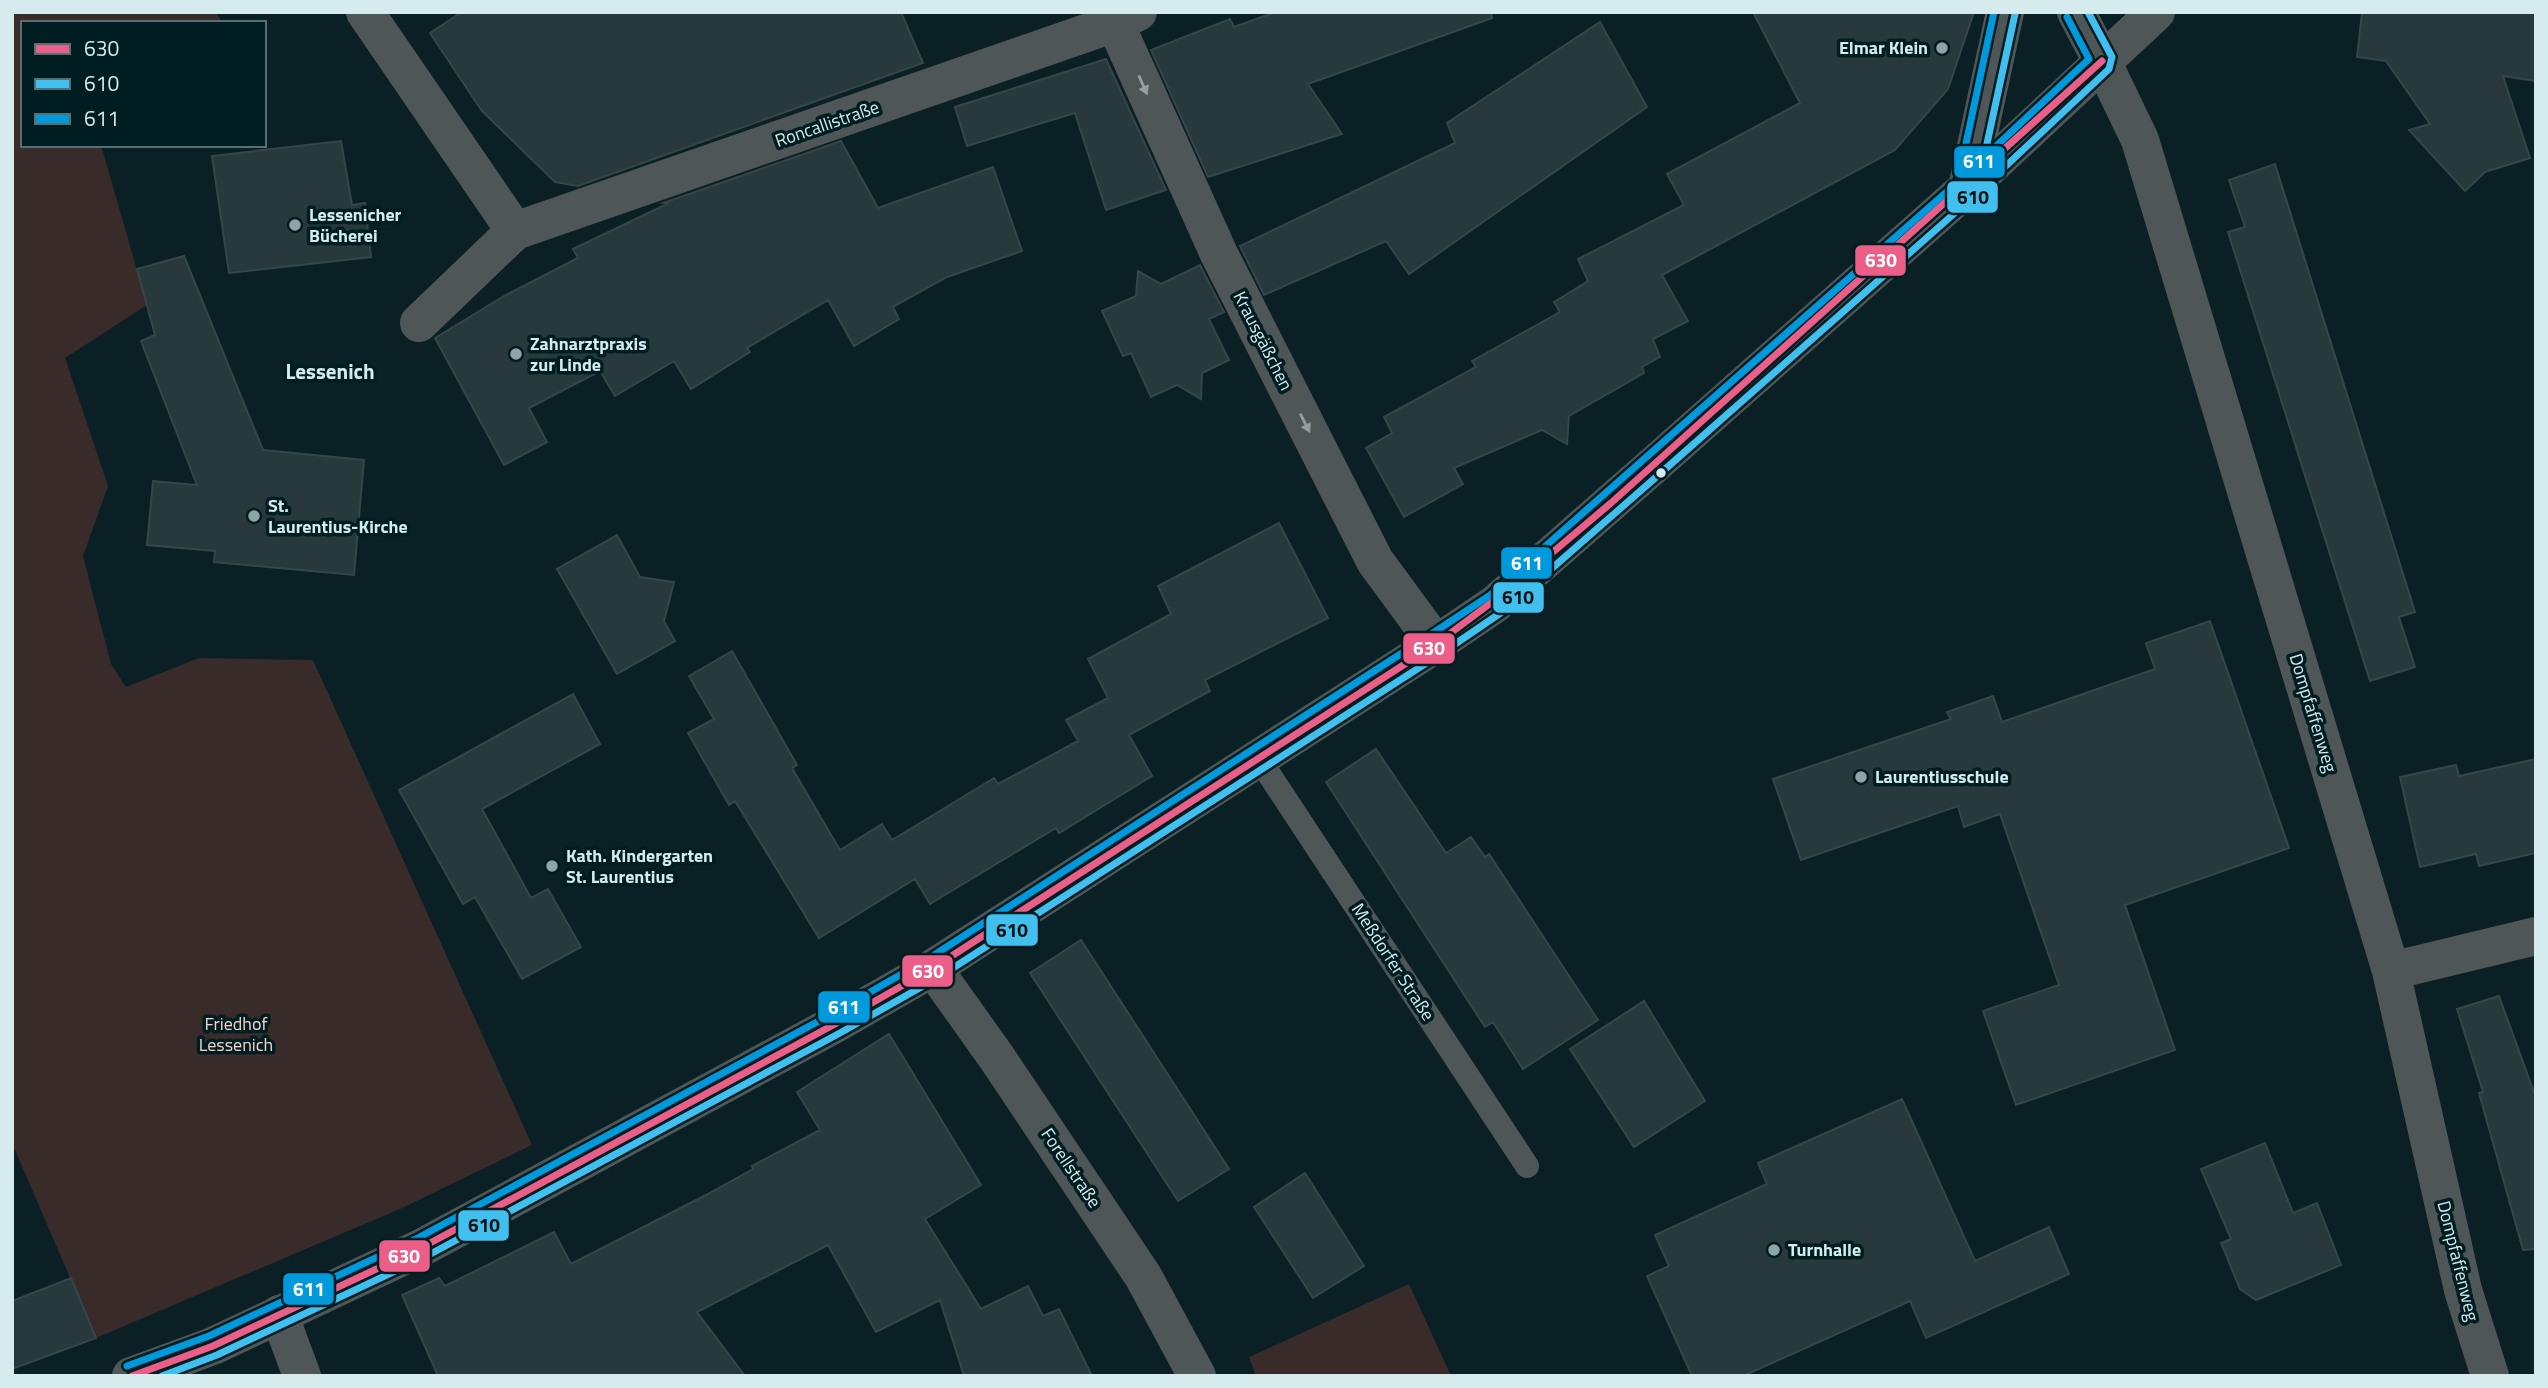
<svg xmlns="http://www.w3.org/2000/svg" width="2548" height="1388" font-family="'Titillium Web',sans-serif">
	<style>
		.green { fill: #392b29 }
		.building { fill: #28393c; stroke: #344649; stroke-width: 2 }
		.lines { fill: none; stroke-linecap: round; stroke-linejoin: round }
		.service { stroke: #4e5657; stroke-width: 24 }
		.minor { stroke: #4e5657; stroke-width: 38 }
		.tertiary { stroke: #4e5657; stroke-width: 38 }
		.bus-1-casing { stroke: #001e22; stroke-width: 12 }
		.bus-2-casing { stroke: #001e22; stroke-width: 12 }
		.bus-3-casing { stroke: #001e22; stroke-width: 12 }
		.bus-1 { stroke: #ea5e88; stroke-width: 7 }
		.bus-2 { stroke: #41bfef; stroke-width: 7 }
		.bus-3 { stroke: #0099dc; stroke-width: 7 }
		.oneway { fill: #92a0a2 }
		.poi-dot { fill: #8ea4a7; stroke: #001e22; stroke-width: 2.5 }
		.bus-dot { fill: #d5ebee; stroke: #001e22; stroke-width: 2.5 }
		.labels { text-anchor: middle; stroke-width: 7; stroke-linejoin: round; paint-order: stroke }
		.poi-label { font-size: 18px; font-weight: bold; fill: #d5ebee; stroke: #001e22; text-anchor: start }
		.street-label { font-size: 18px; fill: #d5ebee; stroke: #001e22 }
		.park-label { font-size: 18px; fill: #f7d1ca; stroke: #001e22 }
		.quarter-label { font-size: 21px; font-weight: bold; fill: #d5ebee; stroke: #001e22 }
		.line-badge { stroke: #001e22; stroke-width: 2.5 }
		.badge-label { font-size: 19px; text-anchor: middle; font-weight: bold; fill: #fff }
		.pale-badge-label { font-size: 19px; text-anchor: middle; font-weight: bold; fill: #111 }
	</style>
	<rect width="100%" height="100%" fill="#0a2024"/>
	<path class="green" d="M 12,12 L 215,12 L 223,23 L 23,23 L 23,145 L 101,145 L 147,305 L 65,358 L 108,486 L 83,556 L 111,664 L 126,687 L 199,658 L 313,660 L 532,1145 L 400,1209 L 96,1338 L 12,1143 Z
		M 1409,1284 L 1451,1376 L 1256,1376 L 1249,1357 Z"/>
	<path class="building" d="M 462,12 L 901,12 L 923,63 L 578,186 L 555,182 L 482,111 L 430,33 Z
		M 1276,12 L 1491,12 L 1492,18 L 1308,84 L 1342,134 L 1208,177 L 1151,50 L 1230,19 L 1234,27 Z
		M 1753,12 L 1974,12 L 1948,89 L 1895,150 L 1662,275 L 1688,321 L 1653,339 L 1660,357 L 1642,367 L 1644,373 L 1569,416 L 1567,444 L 1542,430 L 1454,468 L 1463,484 L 1404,517 L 1366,448 L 1392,433 L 1384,417 L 1476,367 L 1472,361 L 1560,312 L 1554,302 L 1588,281 L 1578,259 L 1684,205 L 1667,174 L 1800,103 Z
		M 2362,12 L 2536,12 L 2536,81 L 2503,76 L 2530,158 L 2485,172 L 2465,191 L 2409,130 L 2430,124 L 2386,61 L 2357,57 Z
		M 1600,22 L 1647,107 L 1409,274 L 1386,241 L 1264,295 L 1240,246 L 1455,143 L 1447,123 Z
		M 1106,59 L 1166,190 L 1106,210 L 1075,113 L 967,146 L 955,107 Z
		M 341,141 L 352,205 L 365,203 L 371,257 L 229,273 L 212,156 Z
		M 841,141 L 878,208 L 993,167 L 1022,251 L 947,277 L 893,307 L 899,319 L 854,346 L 828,300 L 747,348 L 750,352 L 691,389 L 674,361 L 615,396 L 600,371 L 529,408 L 547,442 L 504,465 L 435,338 L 504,296 L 578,258 L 573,249 L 667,204 L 663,203 Z
		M 2275,164 L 2415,612 L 2399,617 L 2415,667 L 2370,681 L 2228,232 L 2245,227 L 2229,180 Z
		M 184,256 L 263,450 L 364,460 L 354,575 L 214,562 L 215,551 L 147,545 L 153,481 L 197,485 L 141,341 L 155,335 L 137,269 Z
		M 1200,265 L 1224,312 L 1209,319 L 1229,360 L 1202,373 L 1201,399 L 1177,385 L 1151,397 L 1131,353 L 1123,356 L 1102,311 L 1136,296 L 1138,271 L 1161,284 Z
		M 1279,523 L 1328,618 L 1205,680 L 1210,691 L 1129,735 L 1152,776 L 1059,833 L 1056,828 L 930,904 L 915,879 L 819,938 L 735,801 L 729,805 L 688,733 L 714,719 L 689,676 L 732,651 L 797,765 L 792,768 L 840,850 L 882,824 L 892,840 L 994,778 L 998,784 L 1078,741 L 1066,720 L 1108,698 L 1088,659 L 1171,614 L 1158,586 Z
		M 617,535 L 640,577 L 674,582 L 664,621 L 675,641 L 617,674 L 557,569 Z
		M 2210,621 L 2289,848 L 2125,905 L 2175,1050 L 2016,1105 L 1983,1011 L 2059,985 L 2000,814 L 1964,827 L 1958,806 L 1801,860 L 1773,779 L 1951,719 L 1947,712 L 1993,696 L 2002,722 L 2155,669 L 2146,643 Z
		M 573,694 L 600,744 L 482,809 L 531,898 L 548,889 L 581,947 L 522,979 L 475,897 L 463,904 L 399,790 Z
		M 1376,749 L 1446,853 L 1471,837 L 1485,857 L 1489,854 L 1598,1020 L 1523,1069 L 1493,1022 L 1485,1027 L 1326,782 Z
		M 2536,759 L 2536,853 L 2479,866 L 2476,854 L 2420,867 L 2400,777 L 2456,765 L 2459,776 Z
		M 1081,940 L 1229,1169 L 1178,1201 L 1030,973 Z
		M 2499,996 L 2536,1098 L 2536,1249 L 2523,1250 L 2479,1093 L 2483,1092 L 2457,1009 Z
		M 1644,1001 L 1705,1101 L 1634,1147 L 1570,1049 Z
		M 889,1034 L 981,1185 L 925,1219 L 981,1309 L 1028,1286 L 1043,1316 L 1059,1309 L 1092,1376 L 964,1376 L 940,1300 L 876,1332 L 828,1245 L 697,1312 L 745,1376 L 438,1376 L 402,1295 L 439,1278 L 445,1286 L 554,1232 L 571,1264 L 706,1195 L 753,1169 L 752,1166 L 820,1130 L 797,1092 Z
		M 1902,1099 L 1975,1261 L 2049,1227 L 2069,1274 L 1926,1338 L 1910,1301 L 1743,1376 L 1692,1376 L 1647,1276 L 1669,1266 L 1655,1235 L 1767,1184 L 1758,1163 Z
		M 2265,1143 L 2293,1213 L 2317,1203 L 2341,1265 L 2256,1300 L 2240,1289 L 2221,1243 L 2231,1239 L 2201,1169 Z
		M 1305,1173 L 1364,1266 L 1313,1298 L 1254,1207 Z
		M 71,1278 L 96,1338 L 12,1369 L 12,1301 Z"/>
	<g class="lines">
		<path class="service" d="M 1259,759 L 1527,1166"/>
		<path class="minor" d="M 365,12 L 515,231
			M 1115,23 L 1219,254 L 1375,561 L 1436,644
			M 2102,61 L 2140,140 L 2391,971 L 2463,1290 L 2490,1376
			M 419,323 L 515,231 L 1115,23 L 1138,12
			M 933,968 L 997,1058 L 1143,1276 L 1197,1376
			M 2391,971 L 2536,936
			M 279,1314 L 302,1376"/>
		<path class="tertiary" d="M 2076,12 L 2102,61
			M 1967,188 L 2005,12
			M 131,1376 L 213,1346 L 421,1248 L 835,1024 L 933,968 L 1436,644 L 1495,604 L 1655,464 L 1967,188 L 2156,12"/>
		<defs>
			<path id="bus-1" d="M 132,1376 L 213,1346 L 421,1248 L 835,1024 L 933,968 L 1436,644 L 1508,590 L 1611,503 L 2102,61"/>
			<path id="bus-2" d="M 1977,190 L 2015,14
				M 162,1376 L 217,1355 L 425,1257 L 840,1033 L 939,977 L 1442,653 L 1502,612 L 1662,472 L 1974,196 L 2109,69 L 2112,57 L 2088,12"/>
			<path id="bus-3" d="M 1957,186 L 1994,12
				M 127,1366 L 209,1336 L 416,1239 L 830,1015 L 928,959 L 1430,635 L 1489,596 L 1960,180 L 2089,59 L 2067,17"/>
		</defs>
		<use href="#bus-1" class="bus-1-casing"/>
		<use href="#bus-2" class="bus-2-casing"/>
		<use href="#bus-3" class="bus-3-casing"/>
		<use href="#bus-1" class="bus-1"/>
		<use href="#bus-2" class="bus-2"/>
		<use href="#bus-3" class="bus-3"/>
	</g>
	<defs><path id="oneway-solid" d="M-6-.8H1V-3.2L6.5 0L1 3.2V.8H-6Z" transform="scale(1.75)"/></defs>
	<g class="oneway">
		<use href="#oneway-solid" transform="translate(1143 85) rotate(66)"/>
		<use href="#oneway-solid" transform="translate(1305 423) rotate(63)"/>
	</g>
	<g class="poi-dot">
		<circle cx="1942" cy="48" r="7"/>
		<circle cx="295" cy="225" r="7"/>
		<circle cx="516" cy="354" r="7"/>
		<circle cx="254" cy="516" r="7"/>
		<circle cx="1861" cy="777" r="7"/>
		<circle cx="552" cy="866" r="7"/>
		<circle cx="1774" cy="1250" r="7"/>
	</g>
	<circle class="bus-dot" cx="1661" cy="473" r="6"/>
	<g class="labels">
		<g class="poi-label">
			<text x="1928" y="54" text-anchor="end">Elmar Klein</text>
			<text x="309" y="221">Lessenicher<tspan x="309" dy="21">Bücherei</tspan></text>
			<text x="530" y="350">Zahnarztpraxis<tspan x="530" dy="21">zur Linde</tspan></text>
			<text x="268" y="512">St.<tspan x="268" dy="21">Laurentius-Kirche</tspan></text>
			<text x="1875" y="783">Laurentiusschule</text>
			<text x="566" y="862">Kath. Kindergarten<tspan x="566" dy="21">St. Laurentius</tspan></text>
			<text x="1788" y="1256">Turnhalle</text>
		</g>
		<g class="street-label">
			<text transform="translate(827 124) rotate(-19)" y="6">Roncallistraße</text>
			<text transform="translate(1263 341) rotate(63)" y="6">Krausgäßchen</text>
			<text transform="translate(2313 713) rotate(73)" y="6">Dompfaffenweg</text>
			<text transform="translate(1393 962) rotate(57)" y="6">Meßdorfer Straße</text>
			<text transform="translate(1071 1168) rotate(56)" y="6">Forellstraße</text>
			<text transform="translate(2458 1261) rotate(76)" y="6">Dompfaffenweg</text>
		</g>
		<g class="park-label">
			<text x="236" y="1030">Friedhof<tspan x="236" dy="21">Lessenich</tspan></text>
		</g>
		<g class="quarter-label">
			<text x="330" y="379">Lessenich</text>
		</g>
	</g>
	<g class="line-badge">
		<rect x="1953" y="145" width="53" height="34" rx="7" fill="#0099dc"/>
		<rect x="1946" y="180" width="53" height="34" rx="7" fill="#41bfef"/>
		<rect x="1854" y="244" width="53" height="33" rx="7" fill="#ea5e88"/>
		<rect x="1500" y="546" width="53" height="34" rx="7" fill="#0099dc"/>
		<rect x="1492" y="581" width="53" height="33" rx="7" fill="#41bfef"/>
		<rect x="1402" y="632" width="54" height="33" rx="7" fill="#ea5e88"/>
		<rect x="985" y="913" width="54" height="34" rx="7" fill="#41bfef"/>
		<rect x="901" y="954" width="53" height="34" rx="7" fill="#ea5e88"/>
		<rect x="817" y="990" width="54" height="34" rx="7" fill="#0099dc"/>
		<rect x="457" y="1209" width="53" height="33" rx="7" fill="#41bfef"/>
		<rect x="378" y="1239" width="53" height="34" rx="7" fill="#ea5e88"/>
		<rect x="282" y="1272" width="53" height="34" rx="7" fill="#0099dc"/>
	</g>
	<g class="badge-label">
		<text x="1979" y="168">611</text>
		<text x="1881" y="267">630</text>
		<text x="1527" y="570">611</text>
		<text x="1429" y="655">630</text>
		<text x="928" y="978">630</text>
		<text x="844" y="1014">611</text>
		<text x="404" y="1263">630</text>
		<text x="309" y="1296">611</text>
	</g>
	<g class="pale-badge-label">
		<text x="1973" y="204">610</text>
		<text x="1518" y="604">610</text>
		<text x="1012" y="937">610</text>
		<text x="484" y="1232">610</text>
	</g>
	<rect width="2548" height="1388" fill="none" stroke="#d5ebee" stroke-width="28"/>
	<rect x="21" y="21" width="245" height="126" fill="#001e22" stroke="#557074" stroke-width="2"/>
	<rect x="35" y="44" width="35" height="10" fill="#ea5e88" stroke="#557074" stroke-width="2"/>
	<text x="84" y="56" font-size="21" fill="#d5ebee">630</text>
	<rect x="35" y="79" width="35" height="10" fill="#41bfef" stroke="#557074" stroke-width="2"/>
	<text x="84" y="91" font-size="21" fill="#d5ebee">610</text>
	<rect x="35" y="114" width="35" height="10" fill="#0099dc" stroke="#557074" stroke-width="2"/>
	<text x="84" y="126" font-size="21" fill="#d5ebee">611</text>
</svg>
